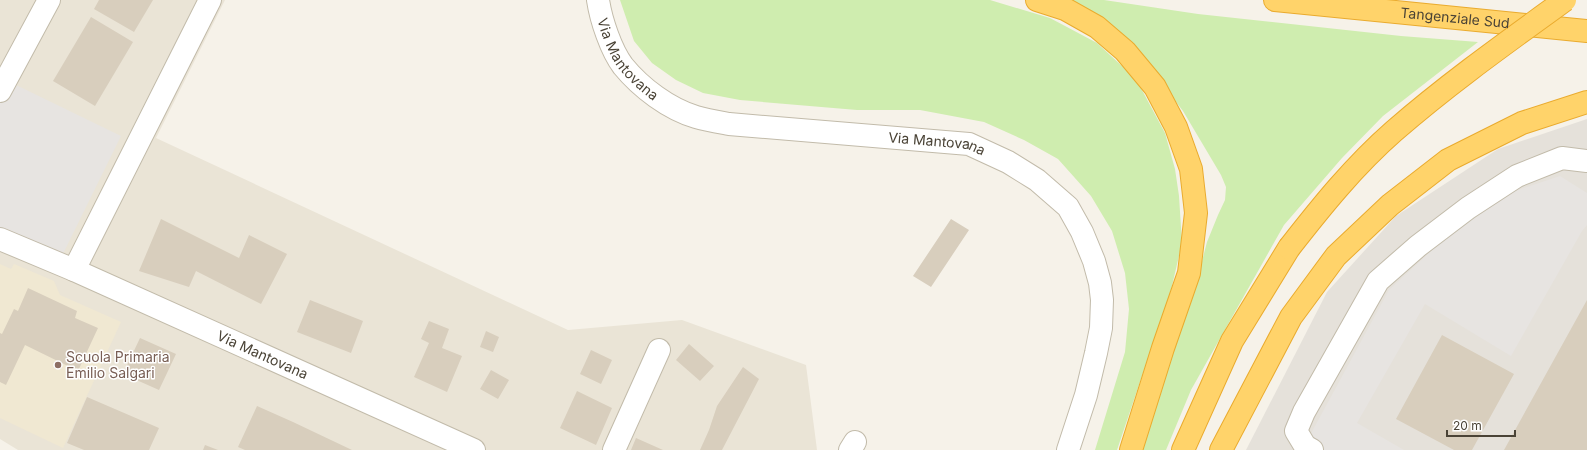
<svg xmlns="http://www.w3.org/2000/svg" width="1587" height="450" font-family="Inter,sans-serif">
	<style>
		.residential { fill: #eae4d6 }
		.industrial { fill: #e5e1da }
		.education { fill: #f0e8d2 }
		.green { fill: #cfedaf }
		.parking { fill: #e7e4e1 }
		.building { fill: #d8cebd }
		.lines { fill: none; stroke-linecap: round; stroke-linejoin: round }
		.minor-casing { stroke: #c2bbaa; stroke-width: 24 }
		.highway-casing { stroke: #eaab2e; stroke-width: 24 }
		.minor { stroke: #fff; stroke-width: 22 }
		.highway { stroke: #ffd36a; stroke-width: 22 }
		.highway-bridge-casing { stroke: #eaab2e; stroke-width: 24; stroke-linecap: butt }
		.highway-bridge { stroke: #ffd36a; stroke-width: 22 }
		.education-dot { fill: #8d6e63; stroke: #fff; stroke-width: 1.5 }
		.labels { text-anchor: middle; stroke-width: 3; stroke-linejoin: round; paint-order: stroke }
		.street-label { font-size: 14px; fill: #4a4336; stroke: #fff }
		.education-label { font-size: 14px; fill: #785e54; stroke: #fff; text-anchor: start }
	</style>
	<rect width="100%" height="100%" fill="#f6f2e9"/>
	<path class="residential" d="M 0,0 L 225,0 L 156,138 L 568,330 L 682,320 L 806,365 L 817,450 L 18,450 L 0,439 Z"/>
	<path class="industrial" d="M 1587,119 L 1587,450 L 1246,450 L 1327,292 L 1396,216 L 1498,149 Z"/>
	<path class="education" d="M 0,264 L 11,269 L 14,264 L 54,281 L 60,295 L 121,322 L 63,448 L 0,418 Z"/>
	<path class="green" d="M 620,0 L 990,0 L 1050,18 L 1097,43 L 1136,79 L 1165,133 L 1175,169 L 1179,196 L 1182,243 L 1171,290 L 1117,450 L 1095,450 L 1125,352 L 1129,309 L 1125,273 L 1112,231 L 1091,196 L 1058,159 L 1024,140 L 984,122 L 920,110 L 857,110 L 740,100 L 703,93 L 676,80 L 652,63 L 634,41 Z
		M 1067,0 L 1104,0 L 1198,14 L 1401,36 L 1478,42 L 1383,116 L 1342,158 L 1284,225 L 1191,390 L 1166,450 L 1141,450 L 1195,288 L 1207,242 L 1218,215 L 1225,200 L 1226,187 L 1221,175 L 1183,111 L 1166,89 Z"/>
	<path class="parking" d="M 12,83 L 121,136 L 60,260 L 0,234 L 0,95 Z
		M 1560,176 L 1587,193 L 1587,225 L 1582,231 L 1511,356 L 1425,304 L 1357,423 L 1404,450 L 1302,450 L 1389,290 L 1443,240 L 1512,192 Z"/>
	<path class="building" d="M 99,0 L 153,0 L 134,32 L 94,9 Z
		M 91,17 L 133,42 L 95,106 L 53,81 Z
		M 161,219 L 239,258 L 249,235 L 287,254 L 261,304 L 196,271 L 189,287 L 139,271 Z
		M 951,219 L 969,230 L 931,287 L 913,276 Z
		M 28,288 L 77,311 L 75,318 L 98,328 L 78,371 L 25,345 L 6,385 L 0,382 L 0,333 L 2,334 L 14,309 L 18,311 Z
		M 310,300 L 363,321 L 351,353 L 297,332 Z
		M 1587,300 L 1587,450 L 1504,450 Z
		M 429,321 L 449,329 L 442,348 L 462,356 L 447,392 L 414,377 L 429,343 L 421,339 Z
		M 486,331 L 499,337 L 493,352 L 480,347 Z
		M 1442,335 L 1514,374 L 1472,450 L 1454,450 L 1396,419 Z
		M 140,338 L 176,354 L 159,390 L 123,374 Z
		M 689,344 L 714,366 L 700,381 L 676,360 Z
		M 591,350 L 612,360 L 601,384 L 580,374 Z
		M 743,367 L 759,379 L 722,450 L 700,450 L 709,430 L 717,406 Z
		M 491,370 L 509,380 L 498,399 L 480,389 Z
		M 577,391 L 612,408 L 596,445 L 560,428 Z
		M 87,397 L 159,428 L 149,450 L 84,450 L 67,443 Z
		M 257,406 L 293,422 L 352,450 L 245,450 L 238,447 Z
		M 636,438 L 663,450 L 631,450 Z
		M 205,445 L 218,450 L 203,450 Z"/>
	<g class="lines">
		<defs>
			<g id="minor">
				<path id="s1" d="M 598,0 C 601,20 611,50 623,66 C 641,88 669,109 696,117 C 706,120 718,122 729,124 L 969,144 L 1008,162 L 1037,180 L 1068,207 L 1082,232 L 1094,261 L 1100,283 L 1102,300 L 1101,328 L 1096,353 L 1086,395 L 1068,450"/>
				<path d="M 0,91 L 49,0"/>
				<path id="s2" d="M 0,239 L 74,270 L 474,450"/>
				<path d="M 74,270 L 210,0"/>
				<path d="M 614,450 L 659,350"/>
				<path d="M 850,450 L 855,442"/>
				<path d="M 1312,450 L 1305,446 L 1296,431 L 1304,412 L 1378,281 L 1418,246 L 1468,208 L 1517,176 L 1562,158 L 1587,161"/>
			</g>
			<g id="highway">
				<path d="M 1037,0 L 1065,9 L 1097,27 L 1125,51 L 1155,87 L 1176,127 L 1191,169 L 1196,213 L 1189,273 L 1163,348 L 1131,450"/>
				<path id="s3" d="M 1275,0 L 1587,31"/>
				<path d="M 1183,450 L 1232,341 L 1289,248"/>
				<path d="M 1221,450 L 1291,317 L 1336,256 L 1390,205 L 1448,160 L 1522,123 L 1587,102"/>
			</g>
		</defs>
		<use href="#minor" class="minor-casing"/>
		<use href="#highway" class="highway-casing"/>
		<use href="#minor" class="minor"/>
		<use href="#highway" class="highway"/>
		<defs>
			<path id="highway-bridge" d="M 1289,248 C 1321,207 1354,166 1394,131 C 1448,84 1507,42 1565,0"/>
		</defs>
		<use href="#highway-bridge" class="highway-bridge-casing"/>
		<use href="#highway-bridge" class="highway-bridge"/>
	</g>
	<circle class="education-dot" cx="58" cy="365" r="4"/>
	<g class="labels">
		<g class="street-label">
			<text dy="5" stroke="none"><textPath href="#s3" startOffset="181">Tangenziale Sud</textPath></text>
			<text dy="5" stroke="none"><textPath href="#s1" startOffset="68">Via Mantovana</textPath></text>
			<text dy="5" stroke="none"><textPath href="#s1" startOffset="404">Via Mantovana</textPath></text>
			<text dy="5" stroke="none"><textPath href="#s2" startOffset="287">Via Mantovana</textPath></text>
		</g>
		<g class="education-label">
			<text x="66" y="362">Scuola Primaria<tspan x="66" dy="16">Emilio Salgari</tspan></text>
		</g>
	</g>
	<path d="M1447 430v6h68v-6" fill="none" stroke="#4a4336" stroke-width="2"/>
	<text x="1453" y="430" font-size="12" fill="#4a4336" stroke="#ffffff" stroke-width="3" paint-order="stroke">20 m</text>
</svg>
